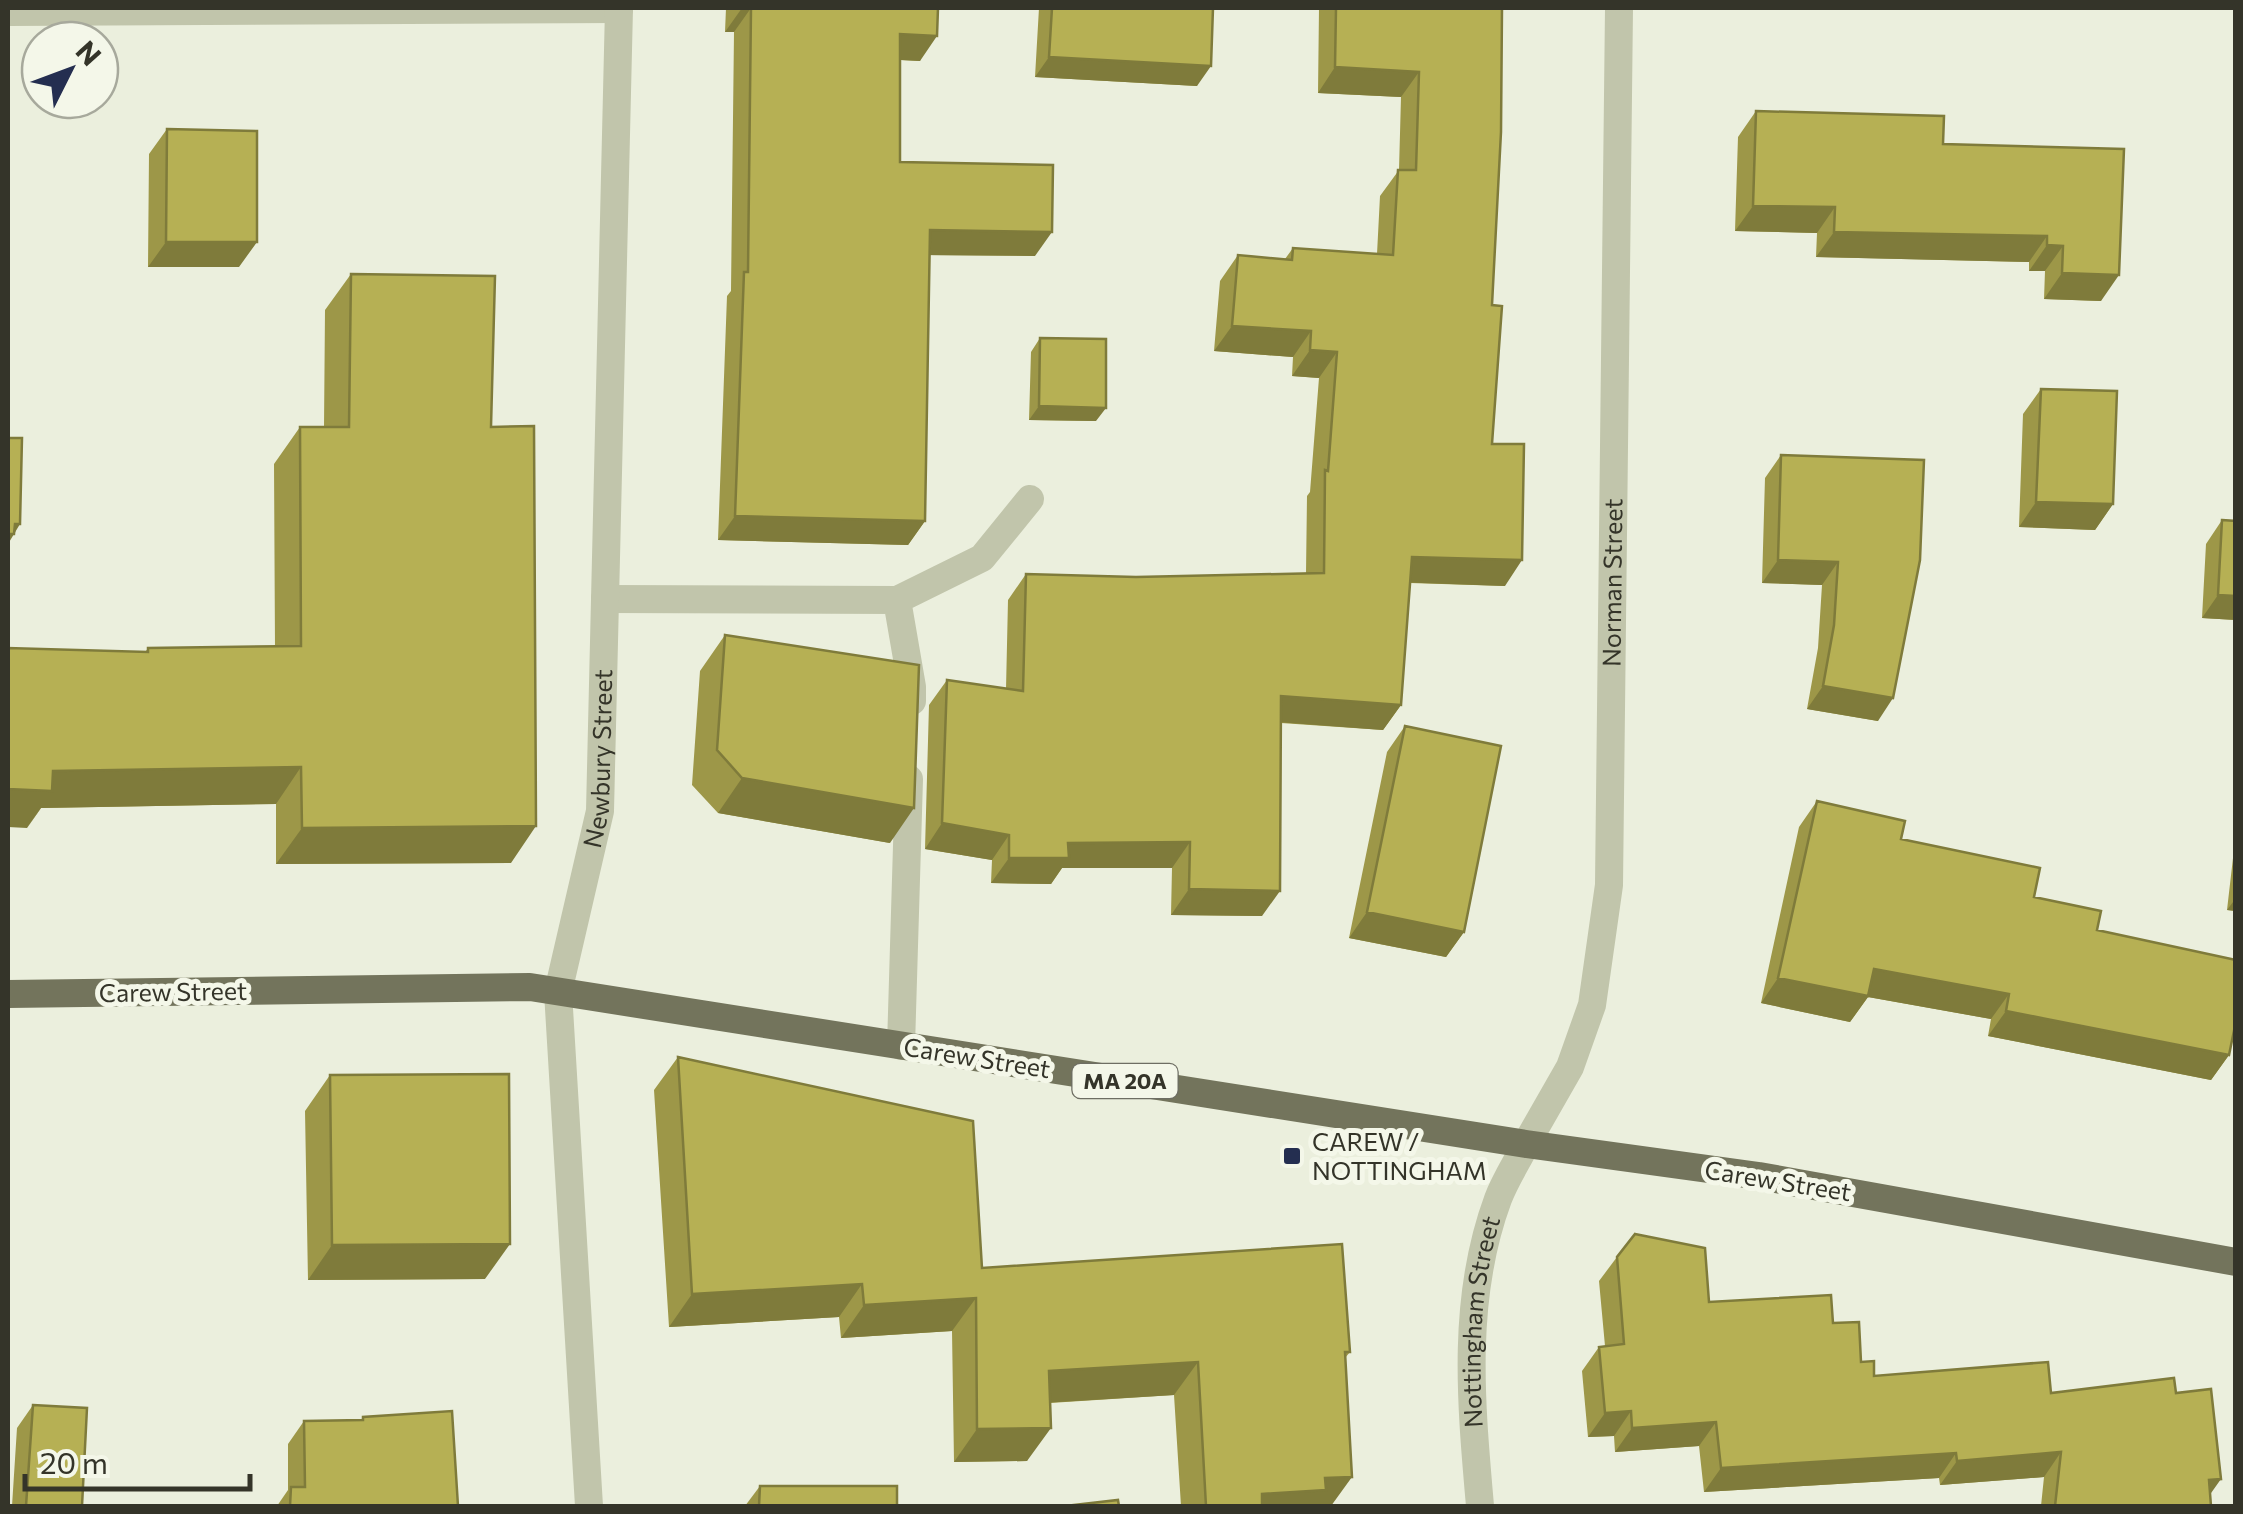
<svg xmlns="http://www.w3.org/2000/svg" width="2243" height="1514" font-family="Commissioner,sans-serif">
	<style>
		.lines { fill: none; stroke-linecap: round; stroke-linejoin: round }
		.service { stroke: #c1c5ab; stroke-width: 28 }
		.minor { stroke: #c1c5ab; stroke-width: 28 }
		.tertiary { stroke: #c1c5ab; stroke-width: 28 }
		.primary { stroke: #73745c; stroke-width: 28 }
		.wall { fill: #9d9748 }
		.shaded-wall { fill: #7f7b3b }
		.building { fill: #b6b054; stroke: #7f7b3b; stroke-width: 2.5 }
		.poi-dot { fill: #242e50; stroke: #f4f7e9; stroke-width: 4 }
		.labels { text-anchor: middle; stroke-width: 10; stroke-linejoin: round; paint-order: stroke }
		.shield { fill: #f4f7e9; stroke: #6e6e63; stroke-width: 2.5 }
		.shield-label { font-size: 22px; font-weight: bold; fill: #343429 }
		.street-label { font-size: 25px; fill: #343429; stroke: #f4f7e9 }
		.poi-label { font-size: 25px; fill: #343429; stroke: #f4f7e9; text-anchor: start }
	</style>
	<rect width="100%" height="100%" fill="#ebefdd"/>
	<g class="lines">
		<path class="service" d="M 605,599 L 897,600 L 912,687 L 912,701
			M 897,600 L 982,558 L 1030,499
			M 901,1046 L 909,779"/>
		<g class="minor">
			<path d="M 8,12 L 619,9"/>
			<path d="M 558,992 L 589,1506"/>
			<path id="s1" d="M 1526,1144 L 1570,1067 L 1592,1005 L 1609,885 L 1619,8"/>
		</g>
		<g class="tertiary">
			<path id="s2" d="M 558,992 L 600,811 L 619,8"/>
			<path id="s3" d="M 1480,1506 C 1471,1403 1461,1299 1498,1199 C 1505,1180 1517,1162 1526,1144"/>
		</g>
		<path class="primary" d="M 8,994 L 530,987 L 1526,1144 L 1759,1176 L 2236,1262"/>
	</g>
	<path class="wall" d="M 726,8 L 938,8 L 920,61 L 900,60 L 900,162 L 1035,256 L 930,255 L 925,521 L 908,545 L 718,540 L 727,296 L 731,291 L 734,32 L 725,32 Z
		M 1039,8 L 1213,8 L 1197,86 L 1035,77 Z
		M 1319,8 L 1502,8 L 1492,305 L 1492,444 L 1505,586 L 1410,583 L 1401,705 L 1383,730 L 1281,723 L 1262,916 L 1171,915 L 1172,868 L 1062,868 L 1051,884 L 991,883 L 992,860 L 925,849 L 929,705 L 947,680 L 1006,689 L 1008,600 L 1026,574 L 1136,577 L 1306,573 L 1307,496 L 1310,492 L 1319,378 L 1292,376 L 1293,357 L 1214,351 L 1220,281 L 1238,255 L 1285,259 L 1293,248 L 1377,254 L 1380,196 L 1399,170 L 1401,97 L 1318,93 Z
		M 1756,111 L 1943,144 L 2124,149 L 2101,301 L 2044,299 L 2045,271 L 2029,271 L 2029,262 L 1816,257 L 1817,233 L 1735,231 L 1738,137 Z
		M 167,129 L 239,267 L 148,267 L 149,154 Z
		M 351,274 L 491,427 L 511,863 L 276,864 L 276,804 L 41,808 L 27,828 L 148,648 L 275,646 L 274,464 L 300,427 L 324,427 L 325,310 Z
		M 1040,338 L 1096,421 L 1029,420 L 1031,352 Z
		M 2041,389 L 2113,504 L 2095,530 L 2019,527 L 2023,414 Z
		M 1781,455 L 1924,460 L 1878,721 L 1807,709 L 1818,648 L 1822,585 L 1762,583 L 1765,478 Z
		M 2222,520 L 2236,620 L 2202,618 L 2206,544 Z
		M 725,635 L 890,843 L 718,813 L 692,785 L 700,671 Z
		M 1405,726 L 1464,932 L 1446,957 L 1349,938 L 1387,752 Z
		M 1817,801 L 2097,930 L 2229,1055 L 2211,1080 L 1988,1036 L 1991,1019 L 1868,997 L 1850,1022 L 1761,1003 L 1799,827 Z
		M 2236,832 L 2236,911 L 2227,910 Z
		M 678,1057 L 982,1268 L 1350,1352 L 1345,1358 L 1331,1506 L 1181,1506 L 1174,1395 L 1050,1403 L 1027,1461 L 954,1462 L 952,1331 L 841,1338 L 839,1317 L 669,1327 L 654,1090 Z
		M 330,1075 L 485,1279 L 308,1280 L 305,1111 Z
		M 1617,1257 L 1709,1302 L 1833,1323 L 1861,1362 L 1874,1376 L 2051,1393 L 2176,1393 L 2210,1495 L 2211,1506 L 2041,1506 L 2044,1477 L 1940,1485 L 1939,1478 L 1704,1492 L 1699,1446 L 1615,1452 L 1614,1436 L 1588,1437 L 1582,1371 L 1599,1347 L 1605,1346 L 1599,1281 Z
		M 33,1405 L 82,1506 L 12,1506 L 17,1428 Z
		M 363,1417 L 458,1506 L 277,1506 L 288,1490 L 288,1444 L 304,1421 L 361,1420 Z
		M 760,1486 L 897,1506 L 745,1506 Z"/>
	<path class="shaded-wall" d="M 742,8 L 751,8 L 734,32 L 725,32 Z
		M 900,34 L 937,36 L 920,61 L 883,59 Z
		M 1049,57 L 1211,66 L 1197,86 L 1035,77 Z
		M 1335,67 L 1419,72 L 1401,97 L 1318,93 Z
		M 1753,206 L 1835,207 L 1817,233 L 1735,231 Z
		M 930,230 L 1052,232 L 1035,256 L 913,255 Z
		M 1834,232 L 2047,236 L 2029,262 L 1816,257 Z
		M 166,242 L 257,242 L 239,267 L 148,267 Z
		M 2047,245 L 2063,246 L 2045,271 L 2029,271 Z
		M 2062,273 L 2119,275 L 2101,301 L 2044,299 Z
		M 1232,326 L 1311,331 L 1293,357 L 1214,351 Z
		M 1310,350 L 1337,352 L 1319,378 L 1292,376 Z
		M 1039,406 L 1106,408 L 1096,421 L 1029,420 Z
		M 2036,502 L 2113,504 L 2095,530 L 2019,527 Z
		M 735,516 L 925,521 L 908,545 L 718,540 Z
		M 15,524 L 20,524 L 8,544 L 8,534 Z
		M 1412,557 L 1522,560 L 1505,586 L 1394,582 Z
		M 1778,560 L 1838,562 L 1822,585 L 1762,583 Z
		M 2218,595 L 2236,596 L 2236,620 L 2202,618 Z
		M 1823,686 L 1893,698 L 1878,721 L 1807,709 Z
		M 1281,696 L 1401,705 L 1383,730 L 1263,721 Z
		M 301,767 L 276,804 L 41,808 L 27,828 L 8,827 L 8,789 L 53,771 Z
		M 742,778 L 914,808 L 890,843 L 718,813 Z
		M 942,823 L 1009,835 L 992,860 L 925,849 Z
		M 536,826 L 511,863 L 276,864 L 302,828 Z
		M 1190,842 L 1172,868 L 1062,868 L 1051,884 L 991,883 L 1009,858 L 1068,843 Z
		M 1189,889 L 1280,891 L 1262,916 L 1171,915 Z
		M 2236,898 L 2236,911 L 2227,910 Z
		M 1367,912 L 1464,932 L 1446,957 L 1349,938 Z
		M 1874,969 L 2009,994 L 1991,1019 L 1868,997 L 1850,1022 L 1761,1003 L 1778,978 Z
		M 2006,1011 L 2229,1055 L 2211,1080 L 1988,1036 Z
		M 510,1244 L 485,1279 L 308,1280 L 332,1245 Z
		M 862,1284 L 839,1317 L 669,1327 L 692,1294 Z
		M 976,1298 L 952,1331 L 841,1338 L 864,1305 Z
		M 1198,1362 L 1174,1395 L 1026,1404 L 1049,1371 Z
		M 1631,1411 L 1614,1436 L 1588,1437 L 1605,1413 Z
		M 1716,1422 L 1699,1446 L 1615,1452 L 1632,1428 Z
		M 1051,1428 L 1027,1461 L 954,1462 L 977,1429 Z
		M 2061,1452 L 2044,1477 L 1940,1485 L 1957,1461 Z
		M 1956,1453 L 1939,1478 L 1704,1492 L 1721,1468 Z
		M 1352,1477 L 1331,1506 L 1253,1506 L 1262,1494 L 1325,1478 Z
		M 2221,1479 L 2204,1503 L 2209,1480 Z"/>
	<path class="building" d="M 751,8 L 938,8 L 937,36 L 900,34 L 900,162 L 1053,165 L 1052,232 L 930,230 L 925,521 L 735,516 L 744,272 L 748,272 Z
		M 1052,8 L 1213,8 L 1211,66 L 1049,57 Z
		M 1336,8 L 1502,8 L 1501,132 L 1492,305 L 1502,306 L 1492,444 L 1524,444 L 1522,560 L 1412,557 L 1401,705 L 1281,696 L 1280,891 L 1189,889 L 1190,842 L 1068,843 L 1069,858 L 1009,858 L 1009,835 L 942,823 L 947,680 L 1023,691 L 1026,574 L 1136,577 L 1324,573 L 1325,470 L 1328,471 L 1337,352 L 1310,350 L 1311,331 L 1232,326 L 1238,255 L 1292,260 L 1293,248 L 1393,255 L 1398,170 L 1416,170 L 1419,72 L 1335,67 Z
		M 1756,111 L 1944,116 L 1943,144 L 2124,149 L 2119,275 L 2062,273 L 2063,246 L 2047,245 L 2047,236 L 1834,232 L 1835,207 L 1753,206 Z
		M 167,129 L 257,131 L 257,242 L 166,242 Z
		M 351,274 L 495,276 L 491,427 L 534,426 L 536,826 L 302,828 L 301,767 L 53,771 L 52,791 L 8,789 L 8,648 L 148,652 L 148,648 L 301,646 L 300,427 L 349,427 Z
		M 1040,338 L 1106,339 L 1106,408 L 1039,406 Z
		M 2041,389 L 2117,391 L 2113,504 L 2036,502 Z
		M 8,438 L 22,438 L 20,524 L 15,524 L 14,534 L 8,534 Z
		M 1781,455 L 1924,460 L 1920,560 L 1893,698 L 1823,686 L 1834,625 L 1838,562 L 1778,560 Z
		M 2222,520 L 2236,521 L 2236,596 L 2218,595 Z
		M 725,635 L 919,665 L 914,808 L 742,778 L 717,750 Z
		M 1405,726 L 1501,746 L 1464,932 L 1367,912 Z
		M 1817,801 L 1905,821 L 1901,839 L 2040,868 L 2034,897 L 2101,911 L 2097,930 L 2236,960 L 2236,1021 L 2229,1055 L 2006,1011 L 2009,994 L 1874,969 L 1868,996 L 1778,978 Z
		M 678,1057 L 973,1121 L 982,1268 L 1342,1244 L 1350,1352 L 1345,1352 L 1352,1477 L 1325,1478 L 1326,1490 L 1262,1494 L 1262,1506 L 1206,1506 L 1198,1362 L 1049,1371 L 1051,1428 L 977,1429 L 976,1298 L 864,1305 L 862,1284 L 692,1294 Z
		M 509,1074 L 510,1244 L 332,1245 L 330,1075 Z
		M 1635,1234 L 1705,1248 L 1709,1302 L 1831,1295 L 1833,1323 L 1859,1322 L 1861,1362 L 1874,1361 L 1874,1376 L 2048,1362 L 2051,1393 L 2174,1378 L 2176,1393 L 2211,1389 L 2221,1479 L 2209,1480 L 2211,1506 L 2055,1506 L 2061,1452 L 1957,1461 L 1956,1453 L 1721,1468 L 1716,1422 L 1632,1428 L 1631,1411 L 1605,1413 L 1599,1347 L 1624,1344 L 1617,1257 Z
		M 33,1405 L 87,1408 L 82,1506 L 26,1506 Z
		M 452,1411 L 458,1506 L 290,1506 L 291,1487 L 305,1487 L 304,1421 L 363,1420 L 363,1417 Z
		M 760,1486 L 897,1486 L 897,1506 L 759,1506 Z
		M 1118,1500 L 1119,1506 L 1065,1506 Z"/>
	<rect class="poi-dot" x="1282" y="1146" width="20" height="20" rx="5"/>
	<g class="labels">
		<rect class="shield" x="1072.5" y="1064" width="105" height="34" rx="8"/>
		<g class="shield-label">
			<text x="1125" y="1089">MA 20A</text>
		</g>
		<g class="street-label">
			<text dy="9" stroke="none"><textPath href="#s1" startOffset="578">Norman Street</textPath></text>
			<text dy="9" stroke="none"><textPath href="#s2" startOffset="238">Newbury Street</textPath></text>
			<text transform="translate(173 992) rotate(-1)" y="9">Carew Street</text>
			<text transform="translate(977 1058) rotate(9)" y="9">Carew Street</text>
			<text transform="translate(1778 1181) rotate(9)" y="9">Carew Street</text>
			<text dy="9" stroke="none"><textPath href="#s3" startOffset="185">Nottingham Street</textPath></text>
		</g>
		<g class="poi-label">
			<text x="1312" y="1151">CAREW /<tspan x="1312" dy="29">NOTTINGHAM</tspan></text>
		</g>
	</g>
	<rect width="2243" height="1514" fill="none" stroke="#343429" stroke-width="20"/>
	<g transform="translate(70 70) rotate(48)"><circle r="48" fill="#f4f7e9" stroke="#a7a99c" stroke-width="2.5"/>
	<path d="M0-8L18 38L0 25L-18 38Z" fill="#242e50"/>
	<text y="-15" font-size="28" font-weight="bold" text-anchor="middle" fill="#343429">N</text>
	</g>
	<path d="M25 1474v15h225v-15" fill="none" stroke="#343429" stroke-width="5"/>
	<text x="40" y="1474" font-size="30" fill="#343429" stroke="#f4f7e9" stroke-width="8" paint-order="stroke">20 m</text>
</svg>
